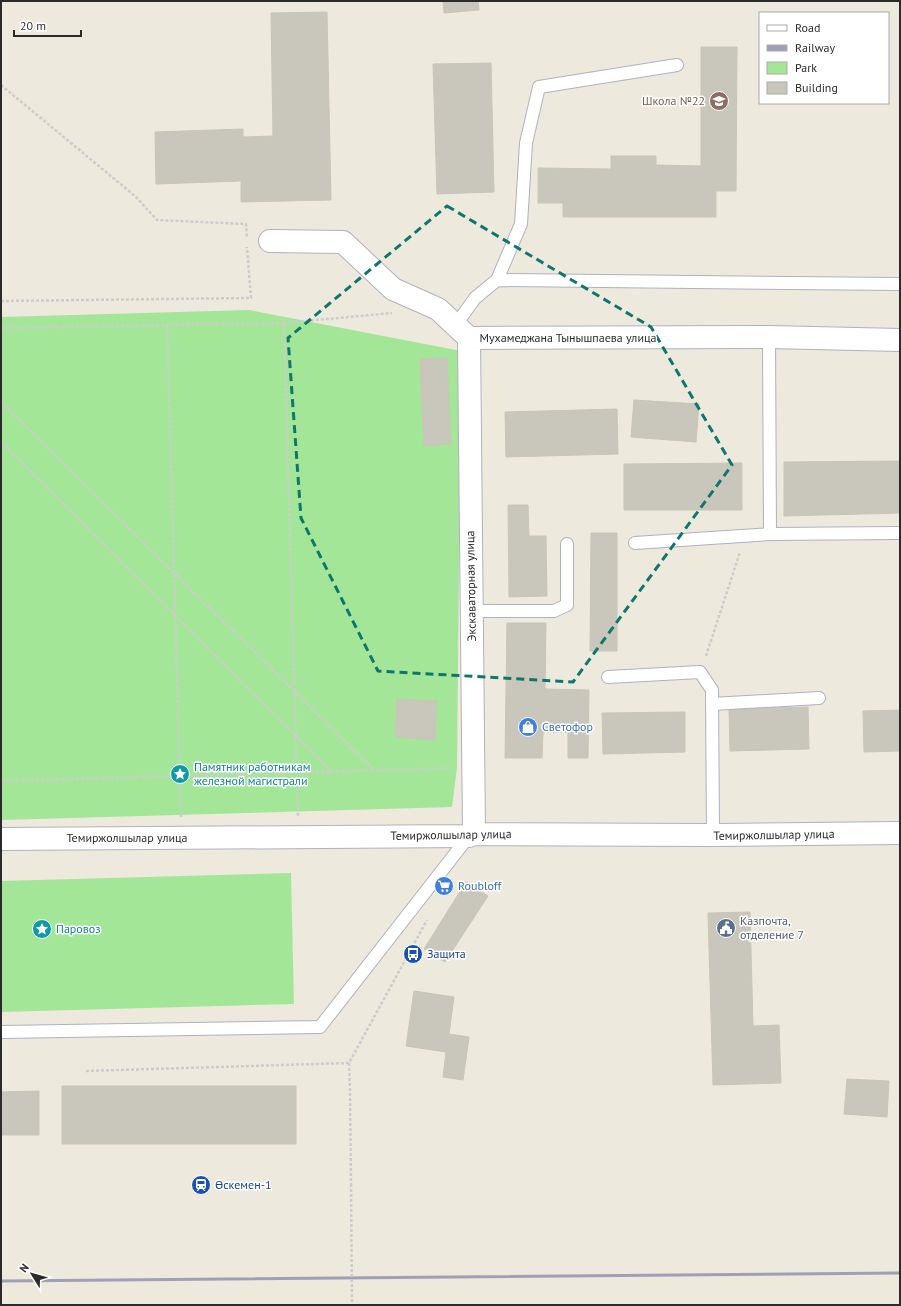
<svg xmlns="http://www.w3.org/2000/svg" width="901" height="1306" font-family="'PT Sans',sans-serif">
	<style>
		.green { fill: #a4e698 }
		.building { fill: #c9c7bb; stroke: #c9c6b6 }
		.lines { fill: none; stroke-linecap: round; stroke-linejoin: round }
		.service-casing { stroke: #b1b1bf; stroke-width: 14 }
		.minor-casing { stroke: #b1b1bf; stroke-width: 24 }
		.tertiary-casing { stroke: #b1b1bf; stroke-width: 24 }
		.path { stroke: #ccc; stroke-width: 2.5; stroke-dasharray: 3 2; stroke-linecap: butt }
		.service { stroke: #fff; stroke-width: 12 }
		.minor { stroke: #fff; stroke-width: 22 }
		.tertiary { stroke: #fff; stroke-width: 22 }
		.rail { stroke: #a09fb6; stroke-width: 3 }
		.path-bridge { stroke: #ccc; stroke-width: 2.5; stroke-dasharray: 3 2; stroke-linecap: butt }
		.marked { fill: none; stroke: #0f766e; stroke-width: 3; stroke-dasharray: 8 5; stroke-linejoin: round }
		.labels { text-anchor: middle; stroke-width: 3; stroke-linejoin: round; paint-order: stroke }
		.education-label { font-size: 12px; fill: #785e54; stroke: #fff; text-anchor: end }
		.street-label { font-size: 12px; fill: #2b2b2b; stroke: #fff }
		.shop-label { font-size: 12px; fill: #366cbe; stroke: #fff; text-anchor: start }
		.culture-label { font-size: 12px; fill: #0d838f; stroke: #fff; text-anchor: start }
		.service-label { font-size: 12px; fill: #4e5e75; stroke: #fff; text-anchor: start }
		.transit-label { font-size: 12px; fill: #164399; stroke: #fff; text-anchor: start }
	</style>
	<rect width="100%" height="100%" fill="#ede9dd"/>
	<path class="green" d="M 249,310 L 461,351 L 457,768 L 452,807 L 1,820 L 1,317 Z
		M 291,873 L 294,1004 L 1,1012 L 1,881 Z"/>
	<path class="building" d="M 443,1 L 478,1 L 479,10 L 444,13 Z
		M 327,12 L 331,200 L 241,202 L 241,181 L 156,184 L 155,132 L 243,129 L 243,137 L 273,136 L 271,13 Z
		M 701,47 L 737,47 L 736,191 L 716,191 L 716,217 L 563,217 L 563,203 L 538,203 L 538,168 L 611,169 L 611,156 L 656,156 L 656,165 L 701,166 Z
		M 491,63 L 494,192 L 437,194 L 433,64 Z
		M 447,358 L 451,444 L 424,446 L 420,359 Z
		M 634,400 L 699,404 L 696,442 L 631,437 Z
		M 617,409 L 618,454 L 506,457 L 505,412 Z
		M 900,461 L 900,513 L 784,516 L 784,462 Z
		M 742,463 L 742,510 L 624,510 L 624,464 Z
		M 508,505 L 528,505 L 529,536 L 546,536 L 547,596 L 509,597 Z
		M 591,533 L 617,533 L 617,651 L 590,651 Z
		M 507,623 L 546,623 L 545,689 L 589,690 L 588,758 L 568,758 L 568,732 L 543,732 L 542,758 L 505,758 Z
		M 397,699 L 437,701 L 435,740 L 395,737 Z
		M 808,707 L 809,749 L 730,751 L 729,709 Z
		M 900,710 L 900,751 L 864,752 L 863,711 Z
		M 685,712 L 685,752 L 603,754 L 602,713 Z
		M 466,882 L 488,896 L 445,962 L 424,949 Z
		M 750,912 L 753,1026 L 779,1025 L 781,1083 L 713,1085 L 708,913 Z
		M 414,991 L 454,997 L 449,1034 L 469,1037 L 463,1080 L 443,1077 L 446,1052 L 406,1046 Z
		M 847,1079 L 889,1081 L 887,1117 L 844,1114 Z
		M 62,1086 L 296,1086 L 296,1144 L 62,1144 Z
		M 39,1091 L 39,1135 L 1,1135 L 1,1092 Z"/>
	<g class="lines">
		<defs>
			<path id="service" d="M 497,280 L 900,284
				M 455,326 L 475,298 L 497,280 L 521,224 L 526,143 L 539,87 L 677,65
				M 770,534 L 900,533
				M 635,543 L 770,534 L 769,337
				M 471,611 L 554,611 L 567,605 L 567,544
				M 608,677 L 700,672 L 712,690 L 713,835
				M 712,704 L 819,698
				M 1,1032 L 320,1027 L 469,836"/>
			<path id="minor" d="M 270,241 L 343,242 L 393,289 L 438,309 L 469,338 L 769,337 L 900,340
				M 469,338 L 474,833"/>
			<path id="tertiary" d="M 1,839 L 469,836 L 474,833 L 475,834 L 713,835 L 900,833"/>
		</defs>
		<use href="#service" class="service-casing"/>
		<use href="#minor" class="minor-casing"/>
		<use href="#tertiary" class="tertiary-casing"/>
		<path class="path" d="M 1,85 L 135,196 L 157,220 L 246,224 L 247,238
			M 1,301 L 251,298 L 247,247
			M 284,323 L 298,816
			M 167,325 L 181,817
			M 1,328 L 284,323 L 392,313
			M 1,402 L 375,771
			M 1,442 L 332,772
			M 706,656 L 740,552
			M 1,781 L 452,768
			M 349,1063 L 350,1089 L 351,1184
			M 86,1071 L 349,1063 L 427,920"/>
		<use href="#service" class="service"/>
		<use href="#minor" class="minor"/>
		<use href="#tertiary" class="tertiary"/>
		<path class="rail" d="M 1,1281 L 900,1273"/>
		<path class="path-bridge" d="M 351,1184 L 352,1305"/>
	</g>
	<path class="marked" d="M 447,206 L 651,327 L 732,465 L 573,682 L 378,671 L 301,518 L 288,338 Z"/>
	<defs>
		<symbol id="school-disc" viewBox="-11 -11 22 22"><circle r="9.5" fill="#8d6e63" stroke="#fff"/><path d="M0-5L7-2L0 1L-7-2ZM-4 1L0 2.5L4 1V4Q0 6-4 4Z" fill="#fff"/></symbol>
		<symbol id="shop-disc" viewBox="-11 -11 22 22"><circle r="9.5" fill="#3f7fe0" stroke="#fff"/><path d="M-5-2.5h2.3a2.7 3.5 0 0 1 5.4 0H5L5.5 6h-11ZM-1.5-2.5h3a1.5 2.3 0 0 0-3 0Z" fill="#fff"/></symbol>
		<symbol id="sight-disc" viewBox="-11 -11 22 22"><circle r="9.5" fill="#0f9aa8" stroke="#fff"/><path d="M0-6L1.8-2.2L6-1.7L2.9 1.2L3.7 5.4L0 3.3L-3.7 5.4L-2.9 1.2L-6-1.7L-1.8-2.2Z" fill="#fff"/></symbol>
		<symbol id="supermarket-disc" viewBox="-11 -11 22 22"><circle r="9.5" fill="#3f7fe0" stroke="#fff"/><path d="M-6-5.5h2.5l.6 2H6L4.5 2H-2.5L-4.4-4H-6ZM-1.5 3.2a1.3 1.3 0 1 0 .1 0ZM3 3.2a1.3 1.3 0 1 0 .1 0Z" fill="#fff"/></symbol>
		<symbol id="civic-disc" viewBox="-11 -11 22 22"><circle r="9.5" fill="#5c6f8a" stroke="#fff"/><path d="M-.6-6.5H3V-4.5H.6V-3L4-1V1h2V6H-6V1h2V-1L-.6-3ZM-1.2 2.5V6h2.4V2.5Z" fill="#fff"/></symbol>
		<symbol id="bus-disc" viewBox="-11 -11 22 22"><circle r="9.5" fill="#1a4fb4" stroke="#fff"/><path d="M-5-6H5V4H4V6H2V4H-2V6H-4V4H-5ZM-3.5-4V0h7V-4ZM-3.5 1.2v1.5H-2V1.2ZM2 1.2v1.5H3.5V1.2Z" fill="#fff"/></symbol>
		<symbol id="station-disc" viewBox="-11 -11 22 22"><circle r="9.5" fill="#1a4fb4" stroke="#fff"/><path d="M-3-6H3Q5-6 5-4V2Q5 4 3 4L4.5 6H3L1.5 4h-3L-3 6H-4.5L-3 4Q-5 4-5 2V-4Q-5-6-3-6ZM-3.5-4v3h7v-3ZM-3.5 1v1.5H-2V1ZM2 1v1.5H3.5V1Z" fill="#fff"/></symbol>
	</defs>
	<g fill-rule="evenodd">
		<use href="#school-disc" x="708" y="90" width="22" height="22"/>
		<use href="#shop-disc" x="517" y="716" width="22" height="22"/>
		<use href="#sight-disc" x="169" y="763" width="22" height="22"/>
		<use href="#supermarket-disc" x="433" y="875" width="22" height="22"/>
		<use href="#civic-disc" x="715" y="917" width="22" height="22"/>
		<use href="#sight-disc" x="31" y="918" width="22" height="22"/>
		<use href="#bus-disc" x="402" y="943" width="22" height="22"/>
		<use href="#station-disc" x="190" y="1174" width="22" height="22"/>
	</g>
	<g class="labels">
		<g class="education-label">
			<text x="705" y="105">Школа №22</text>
		</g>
		<g class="street-label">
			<text x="568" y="342">Мухамеджана Тынышпаева улица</text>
			<text transform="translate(471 586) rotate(-91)" y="4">Экскаваторная улица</text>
			<text transform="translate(451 835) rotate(-1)" y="4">Темиржолшылар улица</text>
			<text transform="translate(774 835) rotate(-1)" y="4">Темиржолшылар улица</text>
			<text x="127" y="842">Темиржолшылар улица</text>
		</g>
		<g class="shop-label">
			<text x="542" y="731">Светофор</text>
			<text x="458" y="890">Roubloff</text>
		</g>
		<g class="culture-label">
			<text x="194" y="771">Памятник работникам<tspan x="194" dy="14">железной магистрали</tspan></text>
			<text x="56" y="933">Паровоз</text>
		</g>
		<g class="service-label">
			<text x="740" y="925">Казпочта,<tspan x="740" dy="14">отделение 7</tspan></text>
		</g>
		<g class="transit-label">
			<text x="427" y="958">Защита</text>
			<text x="215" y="1189">Өскемен-1</text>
		</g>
	</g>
	<rect width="901" height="1306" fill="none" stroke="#2b2b2b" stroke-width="4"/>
	<rect x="759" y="12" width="130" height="92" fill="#ffffff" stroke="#aaaaaa"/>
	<rect x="767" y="25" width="20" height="6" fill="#ffffff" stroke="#aaaaaa"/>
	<text x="795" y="32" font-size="12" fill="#2b2b2b">Road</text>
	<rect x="767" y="45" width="20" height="6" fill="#a09fb6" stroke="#aaaaaa"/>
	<text x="795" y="52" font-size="12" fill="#2b2b2b">Railway</text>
	<rect x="767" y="62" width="20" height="12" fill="#a4e698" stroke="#aaaaaa"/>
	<text x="795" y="72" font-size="12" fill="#2b2b2b">Park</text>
	<rect x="767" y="82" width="20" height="12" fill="#c9c7bb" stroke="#aaaaaa"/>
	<text x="795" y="92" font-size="12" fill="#2b2b2b">Building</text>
	<g transform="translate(32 1274) rotate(307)" stroke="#ffffff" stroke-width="3" paint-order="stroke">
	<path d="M0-3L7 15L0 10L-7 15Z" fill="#2b2b2b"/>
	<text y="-6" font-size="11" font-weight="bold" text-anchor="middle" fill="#2b2b2b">N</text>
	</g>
	<path d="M14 30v6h67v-6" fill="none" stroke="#2b2b2b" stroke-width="2"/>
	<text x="20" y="30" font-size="12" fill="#2b2b2b" stroke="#ffffff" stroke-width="3" paint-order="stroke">20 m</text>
</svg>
